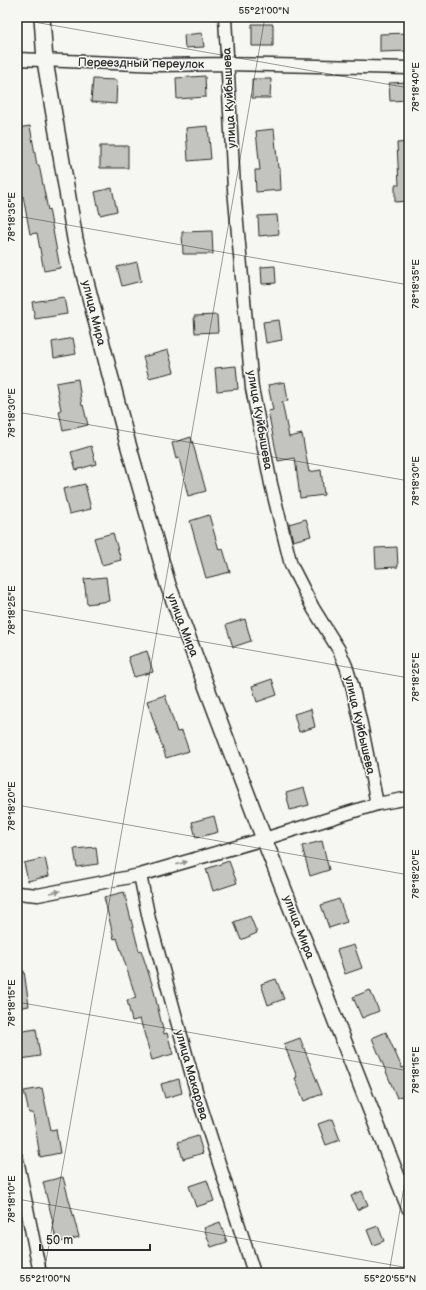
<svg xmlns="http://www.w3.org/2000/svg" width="426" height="1290" font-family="'Balsamiq Sans',sans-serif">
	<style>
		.building { fill: #c3c3c0; stroke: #2b2b2b }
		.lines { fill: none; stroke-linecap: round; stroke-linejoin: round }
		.minor-casing { stroke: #2b2b2b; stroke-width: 15 }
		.tertiary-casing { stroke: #2b2b2b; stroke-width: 18 }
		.minor { stroke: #f6f6f2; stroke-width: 12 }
		.tertiary { stroke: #f6f6f2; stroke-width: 15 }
		.oneway { fill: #90908e }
		.ticks { fill: none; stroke: #2b2b2b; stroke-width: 1; stroke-opacity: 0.45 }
		.labels { text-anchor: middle; stroke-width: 3; stroke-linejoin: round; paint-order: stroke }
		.street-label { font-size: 12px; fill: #2b2b2b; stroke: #f6f6f2 }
		.neatline { fill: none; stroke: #2b2b2b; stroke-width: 1.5 }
		.ticks-label { font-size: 10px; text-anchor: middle; fill: #2b2b2b }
	</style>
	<rect width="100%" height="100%" fill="#f6f6f2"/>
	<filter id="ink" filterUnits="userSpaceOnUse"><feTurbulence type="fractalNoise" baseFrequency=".025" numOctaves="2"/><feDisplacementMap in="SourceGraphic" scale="8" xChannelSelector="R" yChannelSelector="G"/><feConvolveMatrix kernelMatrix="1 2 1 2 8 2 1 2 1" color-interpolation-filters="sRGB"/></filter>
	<g filter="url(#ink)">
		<path class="building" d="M 252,24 L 273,24 L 273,46 L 252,46 Z
			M 202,33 L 204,47 L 185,48 L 184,35 Z
			M 409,33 L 409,51 L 380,52 L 380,34 Z
			M 205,76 L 206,97 L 177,99 L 176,78 Z
			M 93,79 L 117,80 L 116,104 L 91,102 Z
			M 252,79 L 271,79 L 270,98 L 252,98 Z
			M 409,82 L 409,100 L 390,101 L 389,83 Z
			M 30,126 L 37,165 L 39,165 L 48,210 L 49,209 L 60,268 L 44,271 L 37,233 L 30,234 L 23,196 L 22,197 L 17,169 L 17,128 Z
			M 208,126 L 211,159 L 188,161 L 186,128 Z
			M 274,129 L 278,168 L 280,168 L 281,190 L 256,192 L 255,170 L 260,170 L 256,131 Z
			M 409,142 L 409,201 L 395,202 L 395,185 L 399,185 L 397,143 Z
			M 100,146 L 128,146 L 128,168 L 100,168 Z
			M 112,188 L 117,211 L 100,215 L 95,192 Z
			M 277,215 L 279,234 L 259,236 L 258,216 Z
			M 212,231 L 213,254 L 183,254 L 182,232 Z
			M 137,262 L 141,281 L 122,286 L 117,267 Z
			M 275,266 L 276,283 L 262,284 L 261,267 Z
			M 64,297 L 67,314 L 35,319 L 32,302 Z
			M 217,315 L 218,332 L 195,333 L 194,316 Z
			M 279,320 L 282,340 L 266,343 L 263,322 Z
			M 73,338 L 76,354 L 54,358 L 52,342 Z
			M 168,350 L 174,372 L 149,378 L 143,357 Z
			M 236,366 L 238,389 L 217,391 L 215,368 Z
			M 78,379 L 82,406 L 83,405 L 88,425 L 63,431 L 59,411 L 61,410 L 56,383 Z
			M 285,382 L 288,401 L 282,402 L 289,437 L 302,434 L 309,472 L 321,470 L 324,495 L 300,498 L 295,458 L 278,461 L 268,411 L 273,410 L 268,385 Z
			M 191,437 L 206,491 L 188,496 L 179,458 L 176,459 L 172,443 Z
			M 91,446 L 96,464 L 76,470 L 71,452 Z
			M 85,484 L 91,509 L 69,514 L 63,489 Z
			M 209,515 L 219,550 L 223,549 L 230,572 L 206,578 L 190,521 Z
			M 306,519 L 311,536 L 293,541 L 289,524 Z
			M 113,533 L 121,560 L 102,565 L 94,538 Z
			M 397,547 L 398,567 L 376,568 L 375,548 Z
			M 106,577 L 109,601 L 87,604 L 84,579 Z
			M 245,619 L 251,641 L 233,647 L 226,625 Z
			M 147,651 L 153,672 L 134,677 L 128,657 Z
			M 272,679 L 277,695 L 257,702 L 252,686 Z
			M 165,695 L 177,732 L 182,731 L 189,751 L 166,758 L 147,701 Z
			M 311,709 L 315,727 L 299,732 L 294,714 Z
			M 304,788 L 309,805 L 290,810 L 286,793 Z
			M 214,816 L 218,832 L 196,838 L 192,822 Z
			M 322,841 L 329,870 L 310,876 L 302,846 Z
			M 96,847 L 98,864 L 77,867 L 74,849 Z
			M 45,858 L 49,876 L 28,881 L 24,863 Z
			M 229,861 L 237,883 L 213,891 L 206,869 Z
			M 124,892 L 139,951 L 141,950 L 153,987 L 164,1034 L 167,1033 L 173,1054 L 152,1060 L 140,1019 L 132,1021 L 127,1000 L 136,998 L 117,938 L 114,939 L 104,897 Z
			M 339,899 L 347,922 L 329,928 L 321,905 Z
			M 250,916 L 257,933 L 241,940 L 234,922 Z
			M 354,945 L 362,968 L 345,974 L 337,950 Z
			M 17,971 L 24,971 L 29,1006 L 17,1008 Z
			M 276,979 L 284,999 L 268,1005 L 261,984 Z
			M 370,990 L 379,1011 L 362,1018 L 353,997 Z
			M 36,1029 L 40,1056 L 21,1059 L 17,1032 Z
			M 386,1032 L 402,1068 L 405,1067 L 409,1075 L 409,1093 L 397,1098 L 372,1038 Z
			M 300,1038 L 322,1094 L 304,1101 L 295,1078 L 297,1077 L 284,1044 Z
			M 179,1079 L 182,1093 L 165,1098 L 161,1084 Z
			M 42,1088 L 51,1130 L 56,1129 L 60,1153 L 40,1157 L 33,1113 L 29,1113 L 24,1091 Z
			M 332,1119 L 340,1140 L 326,1145 L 318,1124 Z
			M 198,1136 L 203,1153 L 183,1159 L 178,1142 Z
			M 63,1177 L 79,1237 L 57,1243 L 52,1222 L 53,1222 L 43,1182 Z
			M 207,1180 L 214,1201 L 196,1207 L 189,1186 Z
			M 362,1191 L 368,1205 L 357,1210 L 351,1196 Z
			M 220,1222 L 227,1242 L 211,1247 L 204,1228 Z
			M 378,1226 L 384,1241 L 373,1245 L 367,1230 Z"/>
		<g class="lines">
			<defs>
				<path id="minor" d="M 225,17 L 234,189 L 252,388 L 271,484 L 291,565 L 313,608 L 339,650 L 346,666 L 352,685 L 361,724 L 377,804
					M 17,59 L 161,65 L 227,64 L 409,68
					M 140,875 L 149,919 L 197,1094 L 254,1273
					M 17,893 L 38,895 L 140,875 L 264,839 L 377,804 L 409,798
					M 17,1159 L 40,1273"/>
				<path id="tertiary" d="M 42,17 L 45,61 L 75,239 L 126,437 L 168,585 L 264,839 L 409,1207"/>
			</defs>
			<use href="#minor" class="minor-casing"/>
			<use href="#tertiary" class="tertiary-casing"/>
			<use href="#minor" class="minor"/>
			<use href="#tertiary" class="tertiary"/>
		</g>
		<defs><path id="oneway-solid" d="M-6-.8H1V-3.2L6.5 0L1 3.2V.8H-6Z"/></defs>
		<g class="oneway">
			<use href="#oneway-solid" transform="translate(182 863) rotate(-16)"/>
			<use href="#oneway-solid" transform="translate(55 892) rotate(-12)"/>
		</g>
	</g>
	<path class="ticks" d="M 17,19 L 409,88M 17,216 L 409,285M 17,412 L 409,481M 17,609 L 409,678M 17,805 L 409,875M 17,1002 L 409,1071M 17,1199 L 409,1268M 44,1273 L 265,17M 389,1273 L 409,1158"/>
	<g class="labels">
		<g class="street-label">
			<text transform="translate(141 63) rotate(1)" y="4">Переездный переулок</text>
			<text transform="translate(229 98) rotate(-93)" y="4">улица Куйбышева</text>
			<text transform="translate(94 313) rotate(76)" y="4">улица Мира</text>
			<text transform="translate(260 420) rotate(80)" y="4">улица Куйбышева</text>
			<text transform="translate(183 625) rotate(69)" y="4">улица Мира</text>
			<text transform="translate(360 725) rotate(77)" y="4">улица Куйбышева</text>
			<text transform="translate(299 927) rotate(69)" y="4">улица Мира</text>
			<text transform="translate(192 1075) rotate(74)" y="4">улица Макарова</text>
		</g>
	</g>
	<rect width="426" height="1290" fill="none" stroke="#f6f6f2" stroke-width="44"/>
	<path d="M40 1244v6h110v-6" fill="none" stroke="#2b2b2b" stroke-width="2"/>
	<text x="46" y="1244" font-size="12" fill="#2b2b2b" stroke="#f6f6f2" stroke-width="3" paint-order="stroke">50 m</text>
	<rect x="22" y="22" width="382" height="1246" class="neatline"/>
	<g class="ticks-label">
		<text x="264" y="14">55°21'00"N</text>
		<text transform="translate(415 87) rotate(-90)" y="4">78°18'40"E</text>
		<text transform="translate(11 217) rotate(-90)" y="4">78°18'35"E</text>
		<text transform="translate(415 284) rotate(-90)" y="4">78°18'35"E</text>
		<text transform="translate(11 413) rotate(-90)" y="4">78°18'30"E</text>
		<text transform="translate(415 481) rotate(-90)" y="4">78°18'30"E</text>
		<text transform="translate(11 610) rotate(-90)" y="4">78°18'25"E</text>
		<text transform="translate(415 677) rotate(-90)" y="4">78°18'25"E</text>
		<text transform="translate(11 806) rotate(-90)" y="4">78°18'20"E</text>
		<text transform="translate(415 874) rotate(-90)" y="4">78°18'20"E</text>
		<text transform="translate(11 1003) rotate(-90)" y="4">78°18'15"E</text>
		<text transform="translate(415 1070) rotate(-90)" y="4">78°18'15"E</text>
		<text transform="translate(11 1199) rotate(-90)" y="4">78°18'10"E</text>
		<text x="45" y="1282">55°21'00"N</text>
		<text x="390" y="1282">55°20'55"N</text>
	</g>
</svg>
